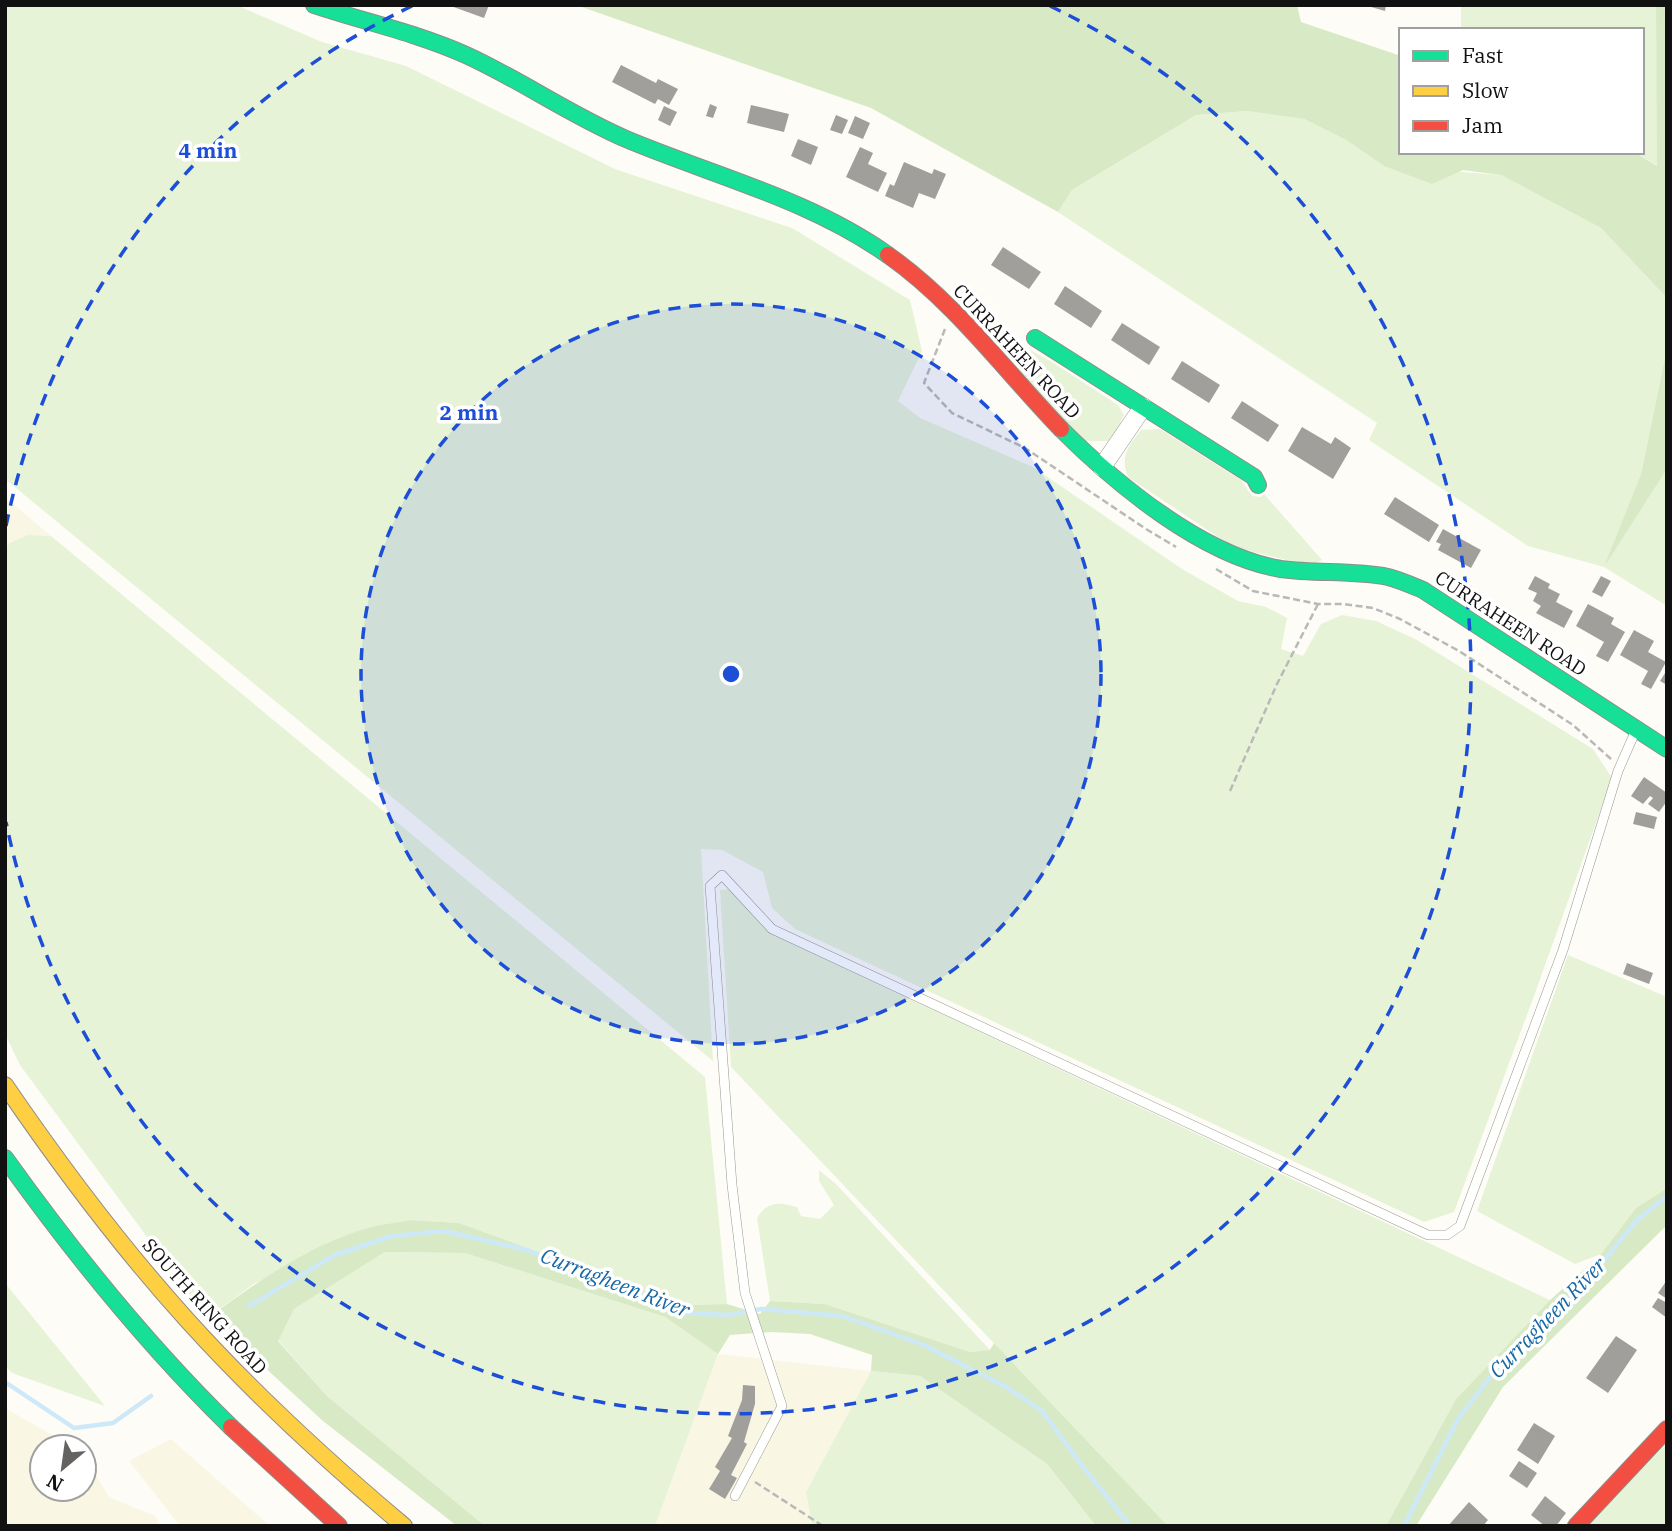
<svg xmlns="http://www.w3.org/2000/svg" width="1672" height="1531" font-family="'IBM Plex Serif',serif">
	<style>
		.farmland { fill: #f9f7e4 }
		.green { fill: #e7f3d7 }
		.forest { fill: #d8eac5 }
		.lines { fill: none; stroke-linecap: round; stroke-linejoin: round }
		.stream { stroke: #cde8f7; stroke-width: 4.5 }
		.building { fill: #a19f9c }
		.lane-casing { stroke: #979795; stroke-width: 10 }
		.street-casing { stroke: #979795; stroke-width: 19 }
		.fast-casing { stroke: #8e8d8b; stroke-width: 18 }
		.slow-casing { stroke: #8e8d8b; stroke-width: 18 }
		.jam-casing { stroke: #8e8d8b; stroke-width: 18 }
		.path { stroke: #b9b9b8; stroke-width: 2.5; stroke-dasharray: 7 3.5; stroke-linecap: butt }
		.lane { stroke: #fffffe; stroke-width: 9 }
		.street { stroke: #fffffe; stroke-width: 18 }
		.fast { stroke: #16e098; stroke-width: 16 }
		.slow { stroke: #ffcf43; stroke-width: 16 }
		.jam { stroke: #f24e42; stroke-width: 16 }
		.ring { fill: none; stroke: #1d4ed8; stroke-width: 3.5; stroke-dasharray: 12 9 }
		.labels { text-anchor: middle; stroke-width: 7; stroke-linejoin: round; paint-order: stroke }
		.street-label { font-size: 19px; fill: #111; stroke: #fff }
		.water-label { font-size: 21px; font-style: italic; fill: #1768a6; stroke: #fff }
		.centre { fill: #1d4ed8; stroke: #fff; stroke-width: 3.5 }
		.ring-label { font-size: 21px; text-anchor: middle; font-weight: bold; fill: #1d4ed8; stroke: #fff; stroke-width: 7; stroke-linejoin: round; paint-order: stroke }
	</style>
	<rect width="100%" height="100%" fill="#fdfcf7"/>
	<path class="farmland" d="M 5,497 L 51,536 L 27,535 L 8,544 L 5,552 Z
		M 718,1354 L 871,1371 L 806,1492 L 812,1526 L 655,1526 Z
		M 5,1408 L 73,1447 L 42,1447 L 42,1489 L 84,1489 L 84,1454 L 109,1497 L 155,1516 L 160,1526 L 5,1526 Z
		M 171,1439 L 270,1526 L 180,1526 L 129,1461 Z"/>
	<path class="green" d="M 5,5 L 236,5 L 322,42 L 406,66 L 615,169 L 792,228 L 910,300 L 922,351 L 898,401 L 920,418 L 1033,467 L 1182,569 L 1238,601 L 1266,607 L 1287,618 L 1281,649 L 1303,656 L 1321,624 L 1342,615 L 1376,621 L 1417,640 L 1593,749 L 1612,778 L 1534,996 L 1454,1212 L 1424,1222 L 795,929 L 772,908 L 763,872 L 722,850 L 701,849 L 713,1061 L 5,479 Z
		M 1461,5 L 1656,5 L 1658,166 L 1634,152 L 1642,152 L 1642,30 L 1461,30 Z
		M 1249,111 L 1304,119 L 1346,140 L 1384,166 L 1501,175 L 1601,228 L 1667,298 L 1667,348 L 1641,474 L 1607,561 L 1667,469 L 1667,606 L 1604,567 L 1528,546 L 1369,440 L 1377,423 L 1058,212 L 1072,190 L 1196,115 Z
		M 967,315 L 1052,362 L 1118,405 L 1124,415 L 1116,431 L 1109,441 L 1083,441 Z
		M 1160,429 L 1241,480 L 1252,496 L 1261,497 L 1264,494 L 1322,560 L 1311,566 L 1233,547 L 1128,477 C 1120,457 1128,446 1141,430 Z
		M 27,535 L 51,536 L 705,1077 L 727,1304 L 684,1305 L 459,1223 L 411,1220 L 255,1283 L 207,1318 L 20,1065 L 5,1034 L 5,552 L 8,544 Z
		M 729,889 L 767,930 L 782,939 L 1550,1300 L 1456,1399 L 1386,1526 L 1168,1526 L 731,1067 L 720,890 Z
		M 1568,955 L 1667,997 L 1667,1188 L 1636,1208 L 1601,1254 L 1575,1264 L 1477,1211 Z
		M 819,1170 L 836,1184 L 990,1350 L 970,1352 L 825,1304 L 770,1301 L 757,1218 C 767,1201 779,1202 797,1207 L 801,1216 L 820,1219 L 834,1205 L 819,1181 Z
		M 385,1252 L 465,1253 L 665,1317 L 718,1354 L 655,1526 L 485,1526 L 327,1396 L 278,1340 L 294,1309 Z
		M 5,1283 L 105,1406 L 12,1373 L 5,1366 Z
		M 871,1371 L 920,1376 L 1047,1464 L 1096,1526 L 812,1526 L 806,1492 Z
		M 1667,1443 L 1667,1526 L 1588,1526 Z"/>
	<path class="forest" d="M 576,5 L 1297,5 L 1301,22 L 1401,56 L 1401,152 L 1634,152 L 1657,166 L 1656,5 L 1667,5 L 1667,298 L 1601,228 L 1501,175 L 1463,170 L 1432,184 L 1384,166 L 1346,140 L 1304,119 L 1248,111 L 1196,115 L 1072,190 L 1058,212 L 871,108 Z
		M 1667,348 L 1667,469 L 1604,567 L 1641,474 Z
		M 1667,1188 L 1667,1225 L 1503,1387 L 1416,1526 L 1386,1526 L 1456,1399 L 1548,1302 L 1601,1254 L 1636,1208 Z
		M 411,1220 L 459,1223 L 684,1305 L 727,1304 L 760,1314 L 770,1301 L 825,1304 L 970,1352 L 990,1350 L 994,1343 L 1168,1526 L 1096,1526 L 1047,1464 L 920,1376 L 871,1371 L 872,1355 L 810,1334 L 771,1332 L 730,1335 L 718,1354 L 665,1317 L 465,1253 L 385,1252 L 294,1309 L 278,1341 L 327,1396 L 485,1526 L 457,1526 L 323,1421 L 261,1364 L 215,1313 C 261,1279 312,1244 368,1228 C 381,1224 397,1223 411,1220 Z"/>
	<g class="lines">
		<path class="stream" d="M 249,1306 L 335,1255 L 392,1236 L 444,1231 L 527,1250 L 684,1313 L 729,1315 L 761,1309 L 842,1316 L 924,1345 L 1006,1387 L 1042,1411 L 1080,1463 L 1130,1526
			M 5,1382 L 74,1428 L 113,1423 L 151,1396
			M 1404,1526 L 1458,1419 L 1498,1367 L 1538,1323 L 1590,1278 L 1636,1221 L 1667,1196"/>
	</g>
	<path class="building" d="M 448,5 L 489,5 L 484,18 Z
		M 1364,5 L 1386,5 L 1385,11 Z
		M 621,65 L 656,83 L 658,79 L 678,89 L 669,105 L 658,99 L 655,104 L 612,82 Z
		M 710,104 L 717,107 L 713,118 L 706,116 Z
		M 751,105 L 789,114 L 784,132 L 747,123 Z
		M 664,106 L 677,112 L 670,126 L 658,120 Z
		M 836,115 L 848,120 L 842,134 L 830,130 Z
		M 855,116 L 870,123 L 863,139 L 848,133 Z
		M 798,139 L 818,147 L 811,165 L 791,156 Z
		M 860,147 L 873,153 L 868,164 L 887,173 L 878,192 L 846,177 Z
		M 904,162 L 932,174 L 934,169 L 946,174 L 935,199 L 919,193 L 913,208 L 885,196 L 890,184 L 894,186 Z
		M 1003,247 L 1041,272 L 1029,289 L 991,265 Z
		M 1065,286 L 1102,311 L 1091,328 L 1054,304 Z
		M 1122,323 L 1160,347 L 1149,365 L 1111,340 Z
		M 1182,361 L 1220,385 L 1209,403 L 1171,379 Z
		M 1242,401 L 1279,425 L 1268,442 L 1231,418 Z
		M 1302,427 L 1331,444 L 1335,437 L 1351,448 L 1333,479 L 1288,451 Z
		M 1395,497 L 1439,525 L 1429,542 L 1384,514 Z
		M 1443,529 L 1481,550 L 1471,568 L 1438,550 L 1441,544 L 1436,542 Z
		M 1535,576 L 1550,584 L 1548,588 L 1560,594 L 1556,602 L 1573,611 L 1564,628 L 1536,613 L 1541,606 L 1533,601 L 1537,593 L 1528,589 Z
		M 1601,576 L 1611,581 L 1602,597 L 1592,592 Z
		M 1588,604 L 1614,618 L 1611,624 L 1625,632 L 1608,662 L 1596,656 L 1604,642 L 1576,626 Z
		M 1634,630 L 1654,641 L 1648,652 L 1666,662 L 1651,689 L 1641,684 L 1648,671 L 1620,655 Z
		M 1667,670 L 1667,685 L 1660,681 Z
		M 1644,777 L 1667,793 L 1667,801 L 1659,812 L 1648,804 L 1653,798 L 1650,796 L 1643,804 L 1631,796 Z
		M 1636,812 L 1657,817 L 1654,829 L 1633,824 Z
		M 1627,963 L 1653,973 L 1649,984 L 1623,974 Z
		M 1667,1280 L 1667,1299 L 1658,1293 Z
		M 1658,1298 L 1667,1303 L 1667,1318 L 1652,1307 Z
		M 1616,1336 L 1637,1350 L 1608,1393 L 1586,1378 Z
		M 743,1385 L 755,1386 L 755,1404 L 744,1442 L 747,1444 L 731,1475 L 737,1478 L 725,1499 L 709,1489 L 720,1471 L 715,1467 L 732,1438 L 728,1436 L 742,1400 Z
		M 1534,1423 L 1555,1436 L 1538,1464 L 1517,1450 Z
		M 1519,1461 L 1537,1473 L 1527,1488 L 1509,1476 Z
		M 1545,1496 L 1566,1513 L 1556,1526 L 1545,1526 L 1531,1515 Z
		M 1469,1502 L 1488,1520 L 1483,1526 L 1448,1526 Z"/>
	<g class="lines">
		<defs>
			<path id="lane" d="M 735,1496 L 782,1406 L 745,1293 L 732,1185 L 710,886 L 722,875 L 772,929 L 1428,1235 L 1447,1235 L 1460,1226 L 1563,950 L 1618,771 L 1636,730"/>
			<path id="street" d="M 1102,467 L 1143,407"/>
			<path id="fast" d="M 314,5 C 365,22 417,33 466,55 C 521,80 570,115 626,139 C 714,176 809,199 888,255
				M 1035,338 L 1254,477 L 1258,485
				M 1061,429 C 1116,484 1203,556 1281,569 C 1316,574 1353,570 1388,577 C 1400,580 1411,585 1423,590 L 1667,749
				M 5,1158 C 73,1253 147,1345 231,1427"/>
			<path id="slow" d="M 5,1085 C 61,1167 121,1247 188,1321 C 255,1395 328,1462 404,1526"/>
			<path id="jam" d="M 888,255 C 956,303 1004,370 1061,429
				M 231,1427 L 339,1526
				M 1576,1526 L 1667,1429"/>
		</defs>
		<use href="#lane" class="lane-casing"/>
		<use href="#street" class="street-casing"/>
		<use href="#fast" class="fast-casing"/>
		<use href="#slow" class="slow-casing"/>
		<use href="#jam" class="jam-casing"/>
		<path class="path" d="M 945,329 L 924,383 L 952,413 L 1025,448 L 1146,529 L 1176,547
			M 1216,569 L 1253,591 L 1318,604 L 1343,604 L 1373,608 L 1400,619 L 1459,651 L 1573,725 L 1611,759
			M 1230,791 L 1277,684 L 1318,604
			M 755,1482 L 823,1526"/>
		<use href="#lane" class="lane"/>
		<use href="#street" class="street"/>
		<use href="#fast" class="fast"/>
		<use href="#slow" class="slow"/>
		<use href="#jam" class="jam"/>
	</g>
	<circle cx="731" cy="674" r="370" fill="#1d4ed8" fill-opacity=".12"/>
	<g class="ring">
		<circle cx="731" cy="674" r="370"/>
		<path d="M6 526A740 740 0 0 1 412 6M1050 6A740 740 0 1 1 6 822"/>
	</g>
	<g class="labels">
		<g class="street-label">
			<text transform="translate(1017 351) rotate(47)" y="7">CURRAHEEN ROAD</text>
			<text transform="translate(1511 623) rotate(33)" y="7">CURRAHEEN ROAD</text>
			<text transform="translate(205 1306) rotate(48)" y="7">SOUTH RING ROAD</text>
		</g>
		<g class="water-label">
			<text transform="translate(615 1283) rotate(21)" y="7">Curragheen River</text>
			<text transform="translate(1548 1318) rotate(-46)" y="7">Curragheen River</text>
		</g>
	</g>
	<circle cx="731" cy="674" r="10" class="centre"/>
	<g class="ring-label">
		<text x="208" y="158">4 min</text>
		<text x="469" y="420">2 min</text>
	</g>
	<rect width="1672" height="1531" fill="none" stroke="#111111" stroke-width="14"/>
	<rect x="1399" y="28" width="245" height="126" fill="#ffffff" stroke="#a0a0a0" stroke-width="2"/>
	<rect x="1413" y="51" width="35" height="10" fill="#16e098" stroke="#a0a0a0" stroke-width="2"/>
	<text x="1462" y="63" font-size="21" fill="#111111">Fast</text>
	<rect x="1413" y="86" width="35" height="10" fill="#ffcf43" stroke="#a0a0a0" stroke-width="2"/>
	<text x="1462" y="98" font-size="21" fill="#111111">Slow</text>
	<rect x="1413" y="121" width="35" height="10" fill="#f24e42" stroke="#a0a0a0" stroke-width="2"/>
	<text x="1462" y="133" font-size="21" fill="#111111">Jam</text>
	<g transform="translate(63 1468) rotate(209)"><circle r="33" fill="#ffffff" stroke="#a0a0a0" stroke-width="2"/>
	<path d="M0-5L12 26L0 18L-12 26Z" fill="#646362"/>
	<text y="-10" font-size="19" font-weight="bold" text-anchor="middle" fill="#111111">N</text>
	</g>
</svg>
